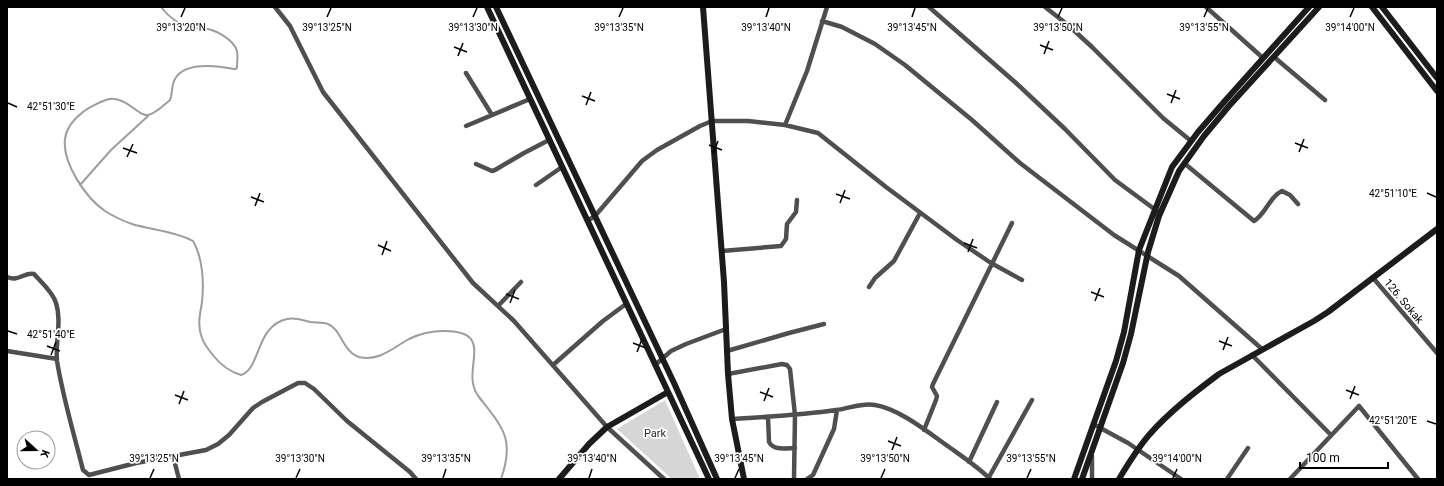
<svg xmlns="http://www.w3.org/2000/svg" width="1444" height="486" font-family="Roboto,sans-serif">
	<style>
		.green { fill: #d6d6d6 }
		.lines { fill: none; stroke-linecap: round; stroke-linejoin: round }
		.stream { stroke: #9d9d9d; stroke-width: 2 }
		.street { stroke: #4f4f4f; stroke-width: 4.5 }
		.secondary { stroke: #1c1c1c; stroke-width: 6 }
		.ticks { fill: none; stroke: #000; stroke-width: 1.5 }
		.labels { text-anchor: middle; stroke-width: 3.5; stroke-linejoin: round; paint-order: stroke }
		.street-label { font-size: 11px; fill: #000; stroke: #fff }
		.park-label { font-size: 11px; fill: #2d2d2d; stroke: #fff }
		.ticks-label { font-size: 10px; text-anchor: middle; fill: #000; stroke: #fff; stroke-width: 3.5; stroke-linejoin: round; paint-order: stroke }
	</style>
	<rect width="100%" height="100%" fill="#fff"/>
	<path class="green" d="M 665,400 L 700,479 L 672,479 L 617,429 Z"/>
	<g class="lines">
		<path class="stream" d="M 161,7 C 168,16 178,24 189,27 C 195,28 202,28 208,29 C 217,31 234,40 237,51 C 238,56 237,62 237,67 L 236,69 L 234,69 C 218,66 185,61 175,79 C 171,86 173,93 170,100 C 164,105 155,114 148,115 C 139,117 127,97 110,99 C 103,100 88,108 83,112 C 74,119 66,129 65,139 C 62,163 86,198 105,211 C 113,216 123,221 132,224 C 152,230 175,231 193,241 C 203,258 204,283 202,302 C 200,314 197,326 202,338 C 204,344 208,349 212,354 C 219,363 230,372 241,375 C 261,369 255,326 287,319 C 295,317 302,320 310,322 C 316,323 323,322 328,324 C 341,329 343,352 359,357 C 378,362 393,348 409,339 C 419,334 433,331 444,331 C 499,331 458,371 479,397 C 503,428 515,439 501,479
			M 80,185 L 111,150 L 148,116"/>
		<path class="street" d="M 275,7 L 290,26 L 323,92 L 473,283 L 514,321 L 607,427 L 664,479
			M 929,7 L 1016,83 L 1065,129 L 1115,180 L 1157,211
			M 1045,7 L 1068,25 L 1092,47 L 1163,118 L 1191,141
			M 1206,7 L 1263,58
			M 822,21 L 842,27 L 875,44 L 905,65 L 972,120 L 1020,163 L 1114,235 L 1179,276 L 1262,349
			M 1274,57 L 1325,100
			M 466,73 L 492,115
			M 785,125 L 807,71 L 827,7
			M 466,126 L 530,99
			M 1184,163 L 1254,221 C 1266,214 1269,197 1282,191 L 1290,195 L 1298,204
			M 476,164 L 492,171 L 495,170 L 524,153 L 549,140
			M 536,185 L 562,167
			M 587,221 L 595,216 L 642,161 L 657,150 L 700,126 L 712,121 L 748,121 L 785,125 L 818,133 L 886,187 L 957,240 L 991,263 L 1022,280
			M 722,251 L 781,246 L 786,239 L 787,224 L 796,212 L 797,200
			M 7,277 C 19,282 24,272 34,274 C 41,282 53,292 56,303 C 62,321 55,342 57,361 C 63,398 74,434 83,470 L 89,475 L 136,463 L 206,450 L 218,444 L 229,435 L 253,408 L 262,402 L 298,383 L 305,383 L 314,389 L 347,421 L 410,472 L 416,479
			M 1374,279 L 1437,353
			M 869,287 L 875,278 L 894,261 L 920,213
			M 498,306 L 521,282
			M 7,351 L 57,359
			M 727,351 L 789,333 L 824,324
			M 1252,355 L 1331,435
			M 553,365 L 603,321 L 626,304
			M 655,365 L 671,351 L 686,344 L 726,329
			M 728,374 L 782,364 L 787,365 L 790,369 L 795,415 L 794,479
			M 768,417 L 769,442 C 774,451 786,448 795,448
			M 732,419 C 767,417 802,415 836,410 C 849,409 862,402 875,405 C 900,409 929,433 949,447 C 963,457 978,467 990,479
			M 1093,424 L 1128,443 L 1181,479
			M 924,430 L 936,400 L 937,396 L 932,387 L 933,384 L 1012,223
			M 173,456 L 179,479
			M 1092,456 L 1092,479
			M 969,462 L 997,402
			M 989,477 L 1032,400
			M 807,479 L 813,475 L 834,429 L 837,410
			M 1227,479 L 1248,448
			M 1290,479 L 1359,406 L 1418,479"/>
		<path class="secondary" d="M 487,7 L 709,479
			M 496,7 L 674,383 L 717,479
			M 703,7 L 724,282 L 728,374 L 732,419 L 744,479
			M 1372,7 L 1437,91
			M 1382,7 L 1437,78
			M 559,479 L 589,444 L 607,427 L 668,392
			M 1074,479 L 1116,361 L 1124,332 L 1139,250 L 1172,167 L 1198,132 L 1224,102 L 1309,7
			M 1082,479 L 1123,363 L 1131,334 L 1148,252 L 1159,216 L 1179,171 L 1204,136 L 1229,106 L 1319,7
			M 1119,479 C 1128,464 1137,449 1149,435 C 1169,412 1195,392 1219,374 L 1314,321 L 1328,312 L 1437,229"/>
	</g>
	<path class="ticks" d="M 181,17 L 185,8M 327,17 L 331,8M 473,17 L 477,8M 619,17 L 623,8M 766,17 L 769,8M 912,17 L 915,8M 1058,17 L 1062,8M 1204,17 L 1208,8M 1350,17 L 1354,8M 1040,45 L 1053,50M 454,47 L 467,52M 1044,54 L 1049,41M 458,56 L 463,43M 1167,94 L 1180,99M 582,96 L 595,101M 8,103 L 17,107M 1171,103 L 1176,90M 586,105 L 591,92M 1295,143 L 1308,148M 709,145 L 722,150M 123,148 L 137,153M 1299,152 L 1304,139M 713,154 L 718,141M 127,157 L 133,144M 1427,193 L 1436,197M 836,194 L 850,199M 251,197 L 264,202M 840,203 L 845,190M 255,206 L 260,193M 964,243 L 977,248M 378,245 L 391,251M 968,252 L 973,239M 382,255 L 387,241M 1091,292 L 1104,297M 506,294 L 519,299M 1095,301 L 1100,288M 510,303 L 515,290M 8,331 L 17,334M 1219,341 L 1232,346M 633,343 L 646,348M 47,346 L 60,351M 1223,350 L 1228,337M 637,352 L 642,339M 51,355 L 56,342M 1346,390 L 1359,395M 760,392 L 773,397M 175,395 L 188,400M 1350,399 L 1355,386M 764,401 L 769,388M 179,404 L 184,391M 1427,421 L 1436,424M 888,441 L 901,446M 892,450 L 897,437M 150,478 L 154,469M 296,478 L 300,469M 443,478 L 446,469M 589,478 L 592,469M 735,478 L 739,469M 881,478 L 885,469M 1027,478 L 1031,469M 1173,478 L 1177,469"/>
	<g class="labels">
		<g class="street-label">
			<text transform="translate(1404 301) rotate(50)" y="4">126. Sokak</text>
		</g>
		<g class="park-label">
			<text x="655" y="437">Park</text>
		</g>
	</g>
	<g class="ticks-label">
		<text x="766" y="31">39°13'40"N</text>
		<text x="912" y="31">39°13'45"N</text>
		<text x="1058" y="31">39°13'50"N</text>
		<text x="1350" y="31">39°14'00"N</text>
		<text x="181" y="31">39°13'20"N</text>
		<text x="327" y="31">39°13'25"N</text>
		<text x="473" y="31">39°13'30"N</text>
		<text x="619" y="31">39°13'35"N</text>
		<text x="1204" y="31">39°13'55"N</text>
		<text x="51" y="110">42°51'30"E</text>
		<text x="1393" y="197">42°51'10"E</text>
		<text x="51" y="338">42°51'40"E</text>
		<text x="1393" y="424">42°51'20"E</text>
		<text x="154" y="462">39°13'25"N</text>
		<text x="300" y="462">39°13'30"N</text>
		<text x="446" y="462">39°13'35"N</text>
		<text x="592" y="462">39°13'40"N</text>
		<text x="739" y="462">39°13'45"N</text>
		<text x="885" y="462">39°13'50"N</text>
		<text x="1031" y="462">39°13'55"N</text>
		<text x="1177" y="462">39°14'00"N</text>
	</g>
	<rect width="1444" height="486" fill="none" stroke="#000000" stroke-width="16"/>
	<g transform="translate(36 450) rotate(111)"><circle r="19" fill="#ffffff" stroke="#999999"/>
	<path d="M0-3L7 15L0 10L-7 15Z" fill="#000000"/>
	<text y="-6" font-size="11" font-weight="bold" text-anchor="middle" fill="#000000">K</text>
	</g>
	<path d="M1300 462v6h88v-6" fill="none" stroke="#000000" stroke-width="2"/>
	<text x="1306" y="462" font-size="12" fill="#000000" stroke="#ffffff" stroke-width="3" paint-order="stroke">100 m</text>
</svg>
